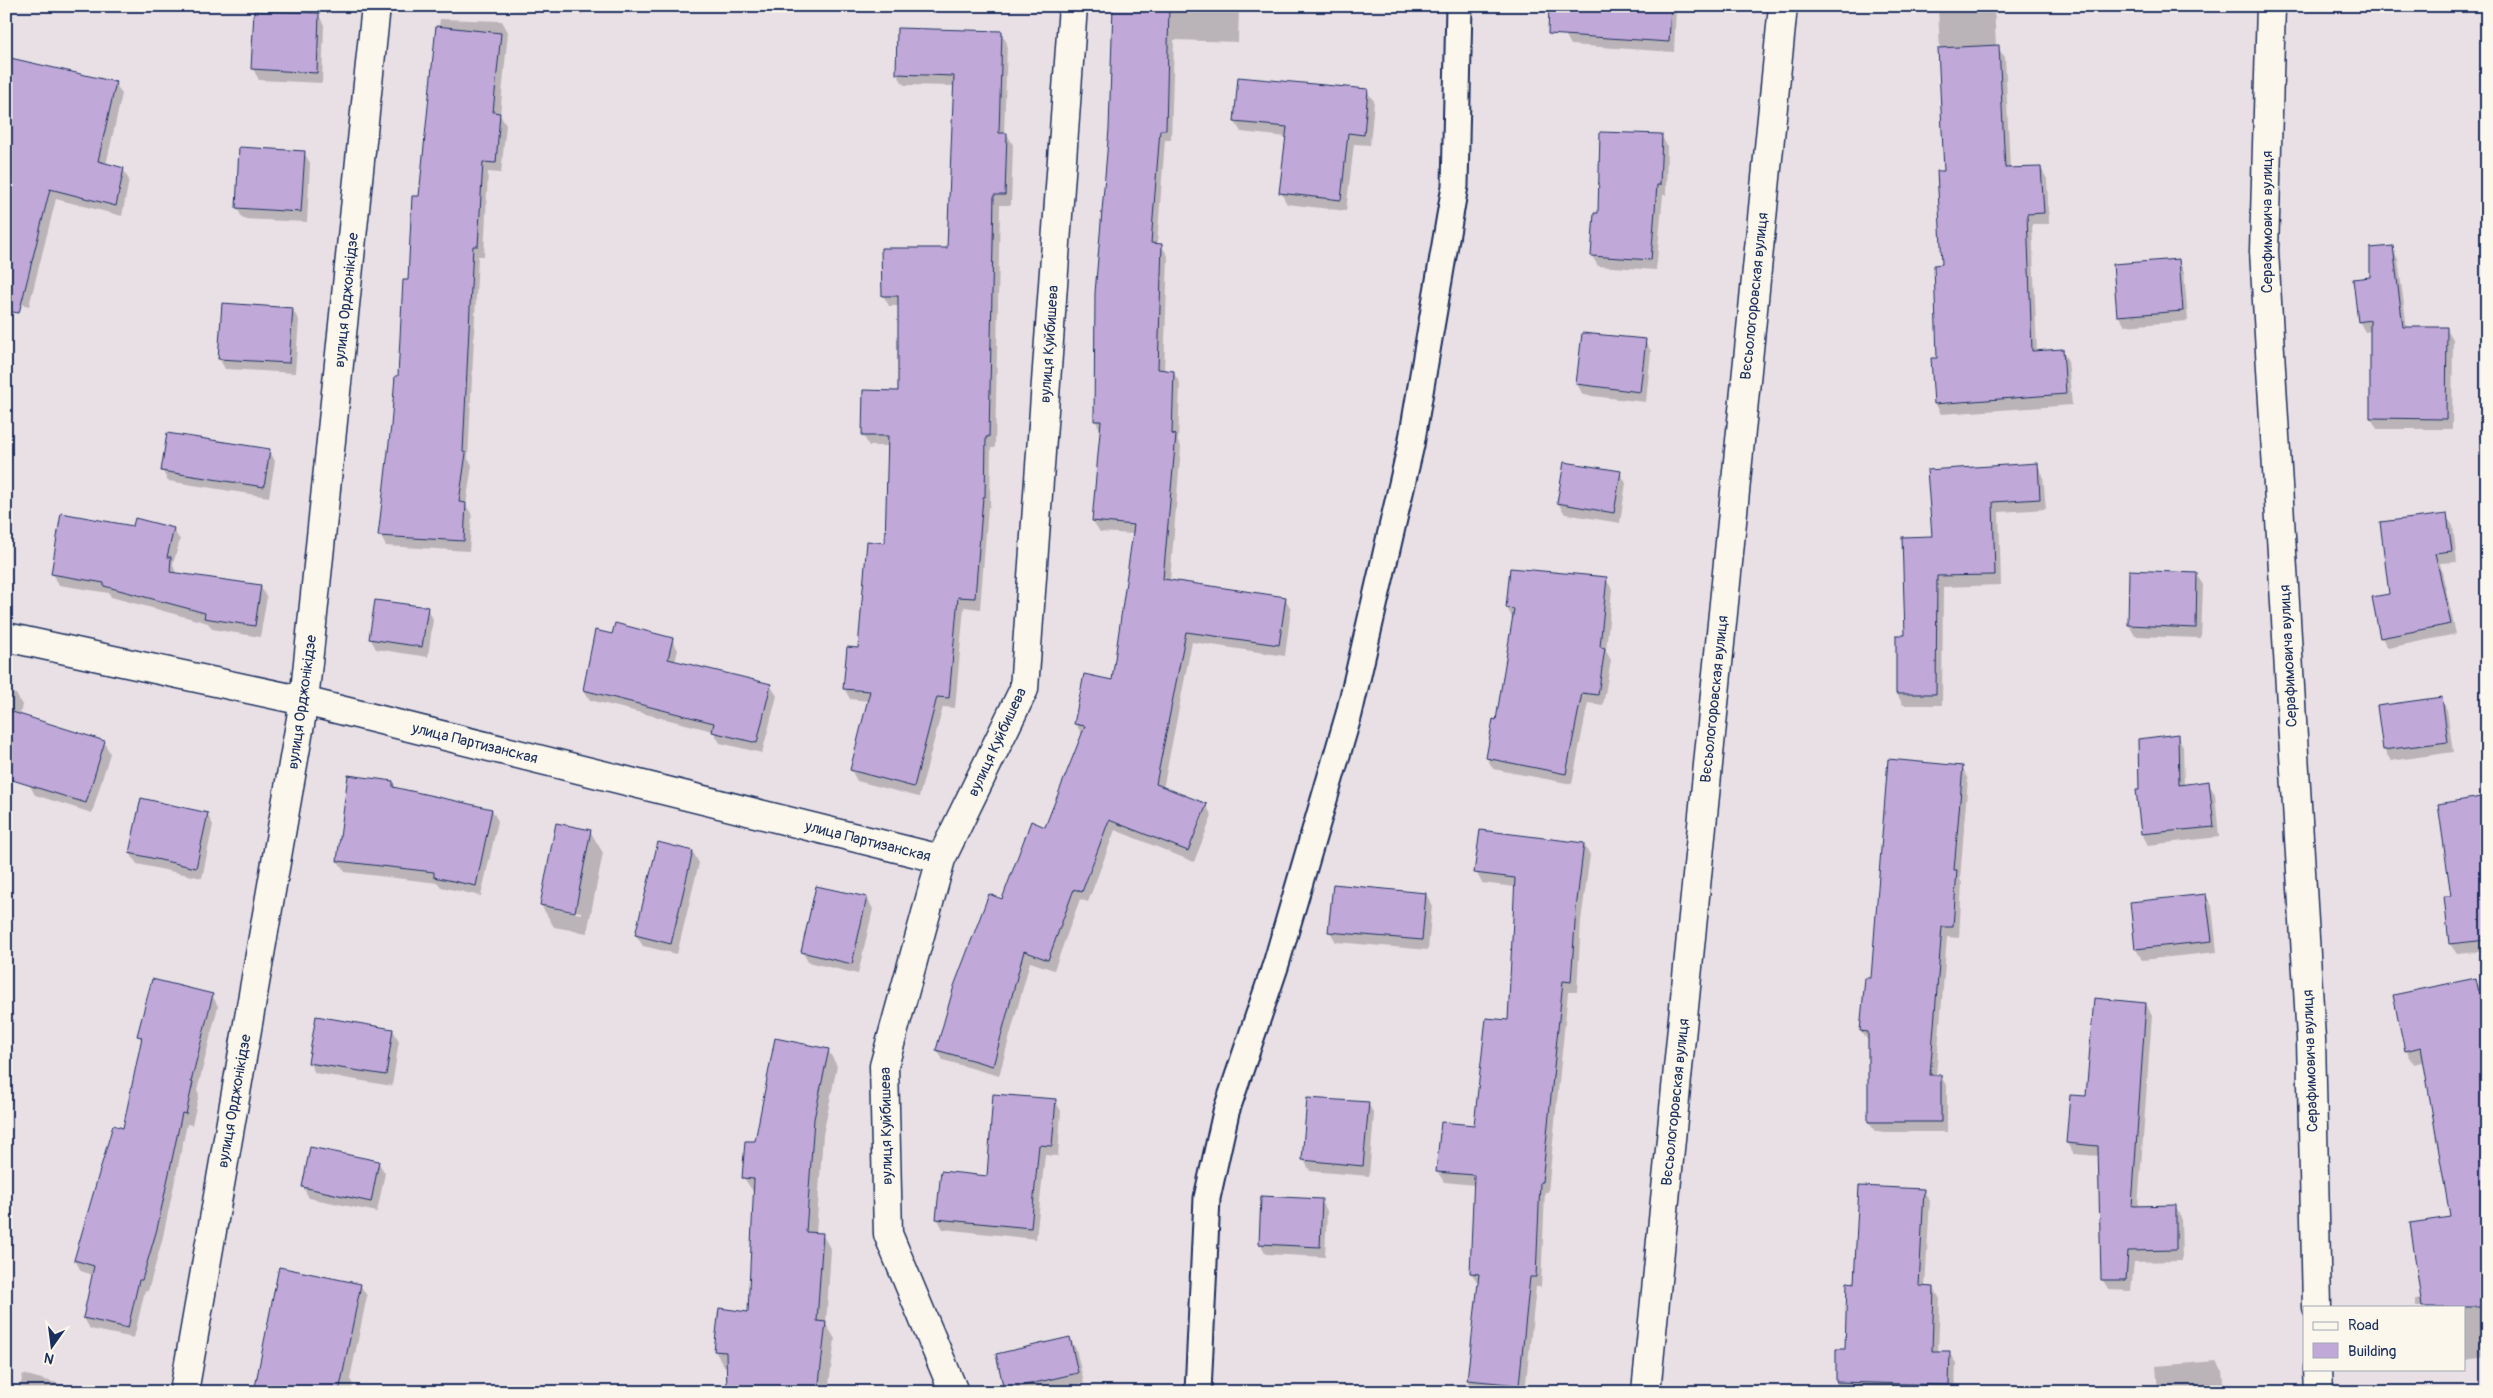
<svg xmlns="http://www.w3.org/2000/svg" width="2493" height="1398" font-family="Pangolin,sans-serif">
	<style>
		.shadow { fill: #0003; fill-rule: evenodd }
		.building { fill: #c0a9d8; stroke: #1b2f5e }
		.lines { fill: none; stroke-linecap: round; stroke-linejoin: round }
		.service-casing { stroke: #1b2f5e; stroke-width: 29 }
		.minor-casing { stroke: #1b2f5e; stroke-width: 31 }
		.tertiary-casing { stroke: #1b2f5e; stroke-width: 31 }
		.service { stroke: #fbf7ec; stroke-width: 25 }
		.minor { stroke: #fbf7ec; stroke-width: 28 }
		.tertiary { stroke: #fbf7ec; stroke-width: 28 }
		.labels { text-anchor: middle; stroke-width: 4; stroke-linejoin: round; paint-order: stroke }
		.street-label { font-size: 15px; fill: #1b2f5e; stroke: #fbf7ec }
	</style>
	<rect width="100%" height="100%" fill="#e9e0e6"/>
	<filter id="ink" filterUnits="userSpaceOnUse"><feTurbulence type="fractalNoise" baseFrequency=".02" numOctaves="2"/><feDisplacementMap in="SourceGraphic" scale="10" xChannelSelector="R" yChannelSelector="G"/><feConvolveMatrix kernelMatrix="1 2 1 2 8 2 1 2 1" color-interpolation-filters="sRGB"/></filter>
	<g filter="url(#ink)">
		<path class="shadow" d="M 512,6 L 583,6 L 583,14 L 514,10 Z
			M 1114,6 L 1239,6 L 1238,42 L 1174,40 L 1171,140 L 1165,140 L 1157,244 L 1161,245 L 1168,256 L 1164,371 L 1173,372 L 1180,383 L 1178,441 L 1181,447 L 1170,581 L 1285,598 L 1291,609 L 1285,656 L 1192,642 L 1163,789 L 1206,805 L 1212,816 L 1194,862 L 1115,830 L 1088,902 L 1080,899 L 1054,970 L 1030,962 L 999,1076 L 943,1060 L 937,1050 L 1002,901 L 1046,828 L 1082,735 L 1076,724 L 1113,681 L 1134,534 L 1100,532 L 1093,521 L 1101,431 L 1095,420 L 1111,129 Z
			M 1567,6 L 1676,6 L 1674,52 L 1571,45 L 1565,34 Z
			M 1938,6 L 1994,6 L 1996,46 L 2005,57 L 2010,169 L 2041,168 L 2047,179 L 2049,224 L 2032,224 L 2037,352 L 2062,350 L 2068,361 L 2072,405 L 1941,414 L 1935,403 L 1943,266 L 1945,172 Z
			M 318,14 L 324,25 L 322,83 L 259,80 L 253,69 Z
			M 440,19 L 502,21 L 508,32 L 500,115 L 506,125 L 501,173 L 488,172 L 484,256 L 478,256 L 468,459 L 472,465 L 466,505 L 472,515 L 469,551 L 386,546 L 380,535 Z
			M 1001,33 L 1007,43 L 1004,134 L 1007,134 L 1013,145 L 1011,205 L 1000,205 L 995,448 L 991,448 L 990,507 L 988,507 L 980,609 L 964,607 L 955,708 L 943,707 L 919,797 L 857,781 L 851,770 L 869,701 L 850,699 L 844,688 L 860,649 L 886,544 L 889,446 L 869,446 L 863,435 L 899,392 L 900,306 L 889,306 L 883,295 L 948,250 L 954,86 L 904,85 L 897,74 Z
			M 6,65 L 115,83 L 122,94 L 106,165 L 123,169 L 129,180 L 122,216 L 56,199 L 29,306 L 6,300 Z
			M 1367,91 L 1374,101 L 1370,145 L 1354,144 L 1346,211 L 1287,204 L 1281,193 L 1287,137 L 1241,132 L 1235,122 Z
			M 1661,135 L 1667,146 L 1666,195 L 1663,195 L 1656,270 L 1598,266 L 1592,256 L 1599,214 Z
			M 304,152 L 310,163 L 307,222 L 243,219 L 237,208 Z
			M 2392,248 L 2398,259 L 2407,328 L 2447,329 L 2453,339 L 2452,429 L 2377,429 L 2371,418 L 2371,331 L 2365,332 L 2359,321 L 2371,278 Z
			M 2178,260 L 2184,271 L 2188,321 L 2125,326 L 2118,315 Z
			M 292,309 L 299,320 L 295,373 L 225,369 L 219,358 Z
			M 1645,341 L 1651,351 L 1646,402 L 1583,395 L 1577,384 Z
			M 269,450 L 275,461 L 269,497 L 168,481 L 162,470 Z
			M 2037,464 L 2043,475 L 2046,509 L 1999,512 L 2001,585 L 1943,587 L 1942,705 L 1903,705 L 1897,694 L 1906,636 L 1934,537 Z
			M 1620,473 L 1626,483 L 1620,523 L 1565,514 L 1558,503 Z
			M 2446,515 L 2453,526 L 2457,562 L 2440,563 L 2456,634 L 2388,648 L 2382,638 L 2390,595 Z
			M 173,529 L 180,540 L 173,564 L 176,574 L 260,586 L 267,597 L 260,637 L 212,629 L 208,623 L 111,597 L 109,593 L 59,585 L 53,574 Z
			M 1511,569 L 1606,579 L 1612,589 L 1606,651 L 1611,660 L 1603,705 L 1588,703 L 1572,784 L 1493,769 L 1487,758 L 1498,721 L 1513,619 L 1507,608 Z
			M 2196,574 L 2203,585 L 2201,638 L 2135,636 L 2129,625 Z
			M 427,608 L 433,619 L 428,657 L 376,649 L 370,638 Z
			M 613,635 L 672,639 L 678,650 L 675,662 L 770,685 L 777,696 L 762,753 L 720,743 L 713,731 L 590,700 L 584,690 Z
			M 6,692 L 16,694 L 22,705 L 20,715 L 104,742 L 110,753 L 92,813 L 35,795 L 29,784 L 6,762 Z
			M 2441,699 L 2447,710 L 2453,752 L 2391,761 L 2384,750 L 2378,707 Z
			M 2177,735 L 2183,746 L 2184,786 L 2208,783 L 2215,794 L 2219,837 L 2148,845 L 2142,834 L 2137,791 L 2140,791 Z
			M 1962,767 L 1968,778 L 1960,879 L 1962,883 L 1959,938 L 1947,937 L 1936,1076 L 1941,1076 L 1947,1087 L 1947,1132 L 1875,1132 L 1869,1122 L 1869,1042 L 1861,1031 Z
			M 393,782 L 397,790 L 492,810 L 498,821 L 481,896 L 441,887 L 438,883 L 345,872 L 338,861 Z
			M 2487,798 L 2487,951 L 2457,954 L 2450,944 L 2452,897 Z
			M 207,814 L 213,825 L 202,878 L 137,864 L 130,853 Z
			M 590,831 L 603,853 L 587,933 L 554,927 L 541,905 ZM 556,907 L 581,912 L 581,914 L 556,909 Z
			M 1584,844 L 1590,855 L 1581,921 L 1577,992 L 1568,992 L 1548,1192 L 1545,1192 L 1541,1287 L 1536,1287 L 1525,1392 L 1467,1392 L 1479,1284 L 1471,1273 L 1475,1185 L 1444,1182 L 1437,1171 L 1476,1126 L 1509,1021 L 1515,887 L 1482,883 L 1476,872 Z
			M 693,852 L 699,863 L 677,954 L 643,946 L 636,935 Z
			M 1426,894 L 1432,905 L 1428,950 L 1336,942 L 1330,932 Z
			M 2206,895 L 2212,906 L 2217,952 L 2142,960 L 2136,949 Z
			M 867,898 L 873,909 L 858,974 L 808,962 L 802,951 Z
			M 2475,979 L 2483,993 L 2487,1013 L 2487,1357 L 2464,1360 L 2464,1307 L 2416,1307 L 2416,1300 L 2422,1299 L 2451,1218 L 2425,1061 L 2414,1064 L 2406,1050 Z
			M 212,995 L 218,1006 L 197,1091 L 199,1094 L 192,1125 L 187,1124 L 162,1241 L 148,1291 L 145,1290 L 134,1338 L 90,1329 L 84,1318 L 93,1275 L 81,1271 L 75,1260 L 124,1129 L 142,1042 L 139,1036 Z
			M 2146,1004 L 2152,1015 L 2138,1207 L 2175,1206 L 2181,1217 L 2182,1261 L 2134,1262 L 2131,1291 L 2109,1290 L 2102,1279 L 2100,1156 L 2073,1154 L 2067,1143 L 2087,1097 Z
			M 393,1030 L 399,1041 L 392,1086 L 315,1073 L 309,1062 Z
			M 828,1050 L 837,1066 L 823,1135 L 816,1234 L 822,1234 L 831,1250 L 826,1324 L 835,1339 L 828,1392 L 767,1392 L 766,1371 L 724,1366 L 715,1351 L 749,1313 L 754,1193 L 744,1178 L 756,1143 Z
			M 1055,1100 L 1061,1111 L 1058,1156 L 1045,1155 L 1036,1239 L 943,1229 L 937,1218 L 988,1177 Z
			M 1368,1103 L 1374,1114 L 1369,1176 L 1310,1171 L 1304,1160 Z
			M 378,1162 L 385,1173 L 377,1212 L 309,1198 L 303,1187 Z
			M 1923,1190 L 1930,1201 L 1925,1287 L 1934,1288 L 1940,1299 L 1938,1352 L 1949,1353 L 1956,1363 L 1955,1392 L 1837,1392 L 1838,1350 L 1846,1350 L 1856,1284 Z
			M 1321,1200 L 1327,1211 L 1325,1257 L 1266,1254 L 1260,1243 Z
			M 360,1285 L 367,1296 L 350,1379 L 353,1385 L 352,1392 L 256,1392 Z
			M 1070,1339 L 1076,1349 L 1084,1383 L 1048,1392 L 1007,1392 L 1005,1389 Z
			M 2216,1361 L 2222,1371 L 2224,1392 L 2158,1392 L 2156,1366 Z
			M 23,1374 L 90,1392 L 19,1392 Z"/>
		<path class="building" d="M 1113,6 L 1169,6 L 1166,130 L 1160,130 L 1151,243 L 1162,244 L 1158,369 L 1174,371 L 1172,434 L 1176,435 L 1163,579 L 1286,597 L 1279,645 L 1186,632 L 1156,784 L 1207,804 L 1188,851 L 1109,820 L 1082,892 L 1074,889 L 1048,960 L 1024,951 L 993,1066 L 936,1050 L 954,986 L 989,894 L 1002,899 L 1031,821 L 1045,827 L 1085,726 L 1074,724 L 1084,674 L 1112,680 L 1134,525 L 1092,521 L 1101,421 L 1094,421 L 1095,293 L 1109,129 Z
			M 1549,6 L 1671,6 L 1669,42 L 1548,34 Z
			M 254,11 L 319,13 L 317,73 L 251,69 Z
			M 436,26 L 501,33 L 493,112 L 500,113 L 496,163 L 483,162 L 478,246 L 473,246 L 463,452 L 466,453 L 459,502 L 466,503 L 464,541 L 378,536 L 391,426 L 395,376 L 398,376 L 403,280 L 408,280 L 412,196 L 419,196 Z
			M 897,28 L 1002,31 L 999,133 L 1007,133 L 1005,195 L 994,195 L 989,437 L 986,437 L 985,497 L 983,497 L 975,598 L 958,597 L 949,698 L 937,697 L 914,787 L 850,770 L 870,691 L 843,689 L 847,647 L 858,648 L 867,541 L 885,543 L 888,436 L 862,436 L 863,390 L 898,391 L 898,296 L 882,296 L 881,248 L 947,248 L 954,76 L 896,74 Z
			M 1999,45 L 2005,168 L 2041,167 L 2044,213 L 2027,214 L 2032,351 L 2063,349 L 2066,394 L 1934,404 L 1931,358 L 1937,358 L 1934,265 L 1942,264 L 1937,171 L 1944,171 L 1938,48 Z
			M 6,57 L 116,82 L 98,161 L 124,168 L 116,206 L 50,189 L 19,313 L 6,311 Z
			M 1238,77 L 1368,89 L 1364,135 L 1348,133 L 1341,200 L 1279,193 L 1287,127 L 1234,122 Z
			M 1600,132 L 1662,134 L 1660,185 L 1657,185 L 1651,260 L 1591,256 L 1594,213 L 1598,213 Z
			M 239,147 L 305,151 L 301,212 L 236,208 Z
			M 2393,246 L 2403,327 L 2447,327 L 2446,419 L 2370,418 L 2370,320 L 2358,322 L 2353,279 L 2370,277 L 2370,248 Z
			M 2179,259 L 2183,311 L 2117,316 L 2113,264 Z
			M 222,303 L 293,308 L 289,363 L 218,359 Z
			M 1582,333 L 1646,339 L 1640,392 L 1576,384 Z
			M 167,433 L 270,449 L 264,487 L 161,471 Z
			M 1564,462 L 1621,471 L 1614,513 L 1557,503 Z
			M 2038,463 L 2040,499 L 1993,502 L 1995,575 L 1937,576 L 1936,694 L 1896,694 L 1896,635 L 1905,635 L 1902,537 L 1932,536 L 1927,470 Z
			M 61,513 L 133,526 L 135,518 L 174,528 L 167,557 L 171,557 L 170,572 L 261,585 L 255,626 L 204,618 L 205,613 L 104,586 L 104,583 L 51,574 Z
			M 2447,514 L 2452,551 L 2435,553 L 2451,624 L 2380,638 L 2372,597 L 2389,594 L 2380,522 Z
			M 1510,568 L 1607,577 L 1600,647 L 1605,648 L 1598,695 L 1582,693 L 1566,774 L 1486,758 L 1493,719 L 1496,720 L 1514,609 L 1506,608 Z
			M 2129,570 L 2197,573 L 2196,628 L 2128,625 Z
			M 375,600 L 428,607 L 422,647 L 369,639 Z
			M 615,623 L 673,638 L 668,659 L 771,684 L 757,743 L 712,732 L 714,723 L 583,690 L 595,630 L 612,634 Z
			M 2442,697 L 2448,742 L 2383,750 L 2377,706 Z
			M 6,710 L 105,741 L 86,803 L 6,778 Z
			M 2178,734 L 2179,785 L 2209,781 L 2214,827 L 2141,834 L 2136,790 L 2139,790 L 2138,739 Z
			M 1888,759 L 1963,766 L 1954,870 L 1957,870 L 1953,927 L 1942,927 L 1930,1075 L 1941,1075 L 1941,1122 L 1868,1122 L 1868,1032 L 1860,1031 L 1865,978 L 1871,978 Z
			M 348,775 L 393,781 L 393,787 L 492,809 L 476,886 L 434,877 L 434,872 L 337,861 Z
			M 2487,796 L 2487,940 L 2449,944 L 2444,896 L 2451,896 L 2438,804 Z
			M 141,798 L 208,813 L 196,868 L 129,853 Z
			M 556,823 L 591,830 L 575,912 L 540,905 Z
			M 1480,830 L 1584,843 L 1576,909 L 1571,982 L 1563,981 L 1542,1182 L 1540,1182 L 1536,1277 L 1530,1277 L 1519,1385 L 1467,1380 L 1479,1274 L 1470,1273 L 1474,1175 L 1436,1172 L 1441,1122 L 1474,1125 L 1486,1018 L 1508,1020 L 1515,878 L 1474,873 Z
			M 658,842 L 693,851 L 671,944 L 635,935 Z
			M 1333,884 L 1426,893 L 1422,940 L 1328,932 Z
			M 816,886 L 867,897 L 852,964 L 801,952 Z
			M 2206,894 L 2212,941 L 2135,949 L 2130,902 Z
			M 2476,978 L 2487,1033 L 2487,1307 L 2422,1307 L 2410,1223 L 2450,1217 L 2421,1047 L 2405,1051 L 2393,995 Z
			M 152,979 L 213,994 L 191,1082 L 193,1082 L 186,1114 L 182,1113 L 157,1229 L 142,1280 L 139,1280 L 128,1328 L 83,1318 L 94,1266 L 74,1260 L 113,1125 L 123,1128 L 142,1037 L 137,1036 Z
			M 2094,998 L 2146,1003 L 2132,1206 L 2176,1205 L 2176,1250 L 2128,1251 L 2126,1280 L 2101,1280 L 2098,1146 L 2066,1143 L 2070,1095 L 2086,1096 Z
			M 316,1016 L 393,1029 L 386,1075 L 308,1063 Z
			M 775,1038 L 829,1049 L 814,1119 L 806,1232 L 823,1233 L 817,1321 L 826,1322 L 818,1392 L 727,1392 L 726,1352 L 714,1351 L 719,1308 L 748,1312 L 754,1179 L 742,1178 L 745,1141 L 755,1141 Z
			M 993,1094 L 1056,1099 L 1052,1146 L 1039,1145 L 1031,1228 L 936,1219 L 941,1171 L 987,1176 Z
			M 1307,1098 L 1369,1102 L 1363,1166 L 1302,1160 Z
			M 310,1147 L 379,1161 L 371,1202 L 302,1187 Z
			M 1859,1186 L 1924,1189 L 1919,1286 L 1934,1287 L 1932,1351 L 1950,1351 L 1949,1385 L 1836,1382 L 1836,1349 L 1845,1349 L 1847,1282 L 1854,1283 Z
			M 1261,1196 L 1322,1199 L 1320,1247 L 1259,1244 Z
			M 279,1267 L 361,1284 L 339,1392 L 254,1392 Z
			M 1070,1337 L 1078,1373 L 1004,1390 L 996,1354 Z"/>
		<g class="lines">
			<defs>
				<path id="service" d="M 1198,1392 L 1207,1198 L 1226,1112 L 1276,964 L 1349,714 L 1411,445 L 1455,186 L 1459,6"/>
				<path id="minor" d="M 2271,6 L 2264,251 L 2311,1039 L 2317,1307
					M 6,637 L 304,701 L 941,859
					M 2318,1369 L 2319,1392
					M 184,1392 L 304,701 L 376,6
					M 954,1392 L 888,1234 L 884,1066 L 941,859 L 1024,689 L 1073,6"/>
				<path id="tertiary" d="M 1646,1392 L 1783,6"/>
			</defs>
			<use href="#service" class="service-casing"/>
			<use href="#minor" class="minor-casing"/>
			<use href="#tertiary" class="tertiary-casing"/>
			<use href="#service" class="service"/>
			<use href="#minor" class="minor"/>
			<use href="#tertiary" class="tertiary"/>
		</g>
	</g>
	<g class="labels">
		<g class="street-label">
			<text transform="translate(2267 222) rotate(-90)" y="5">Серафимовича вулиця</text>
			<text transform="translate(1754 296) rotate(-84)" y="5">Вєсьологоровская вулиця</text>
			<text transform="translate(346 300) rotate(-84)" y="5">вулиця Орджонікідзе</text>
			<text transform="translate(1049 344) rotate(-86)" y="5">вулиця Куйбишева</text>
			<text transform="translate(2288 656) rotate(-93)" y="5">Серафимовича вулиця</text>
			<text transform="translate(1714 699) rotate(-84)" y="5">Вєсьологоровская вулиця</text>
			<text transform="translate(302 702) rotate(-82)" y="5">вулиця Орджонікідзе</text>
			<text transform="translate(997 742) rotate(-65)" y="5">вулиця Куйбишева</text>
			<text transform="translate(475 743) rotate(14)" y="5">улица Партизанская</text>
			<text transform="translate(868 841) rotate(14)" y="5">улица Партизанская</text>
			<text transform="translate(2310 1061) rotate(-92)" y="5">Серафимовича вулиця</text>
			<text transform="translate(234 1101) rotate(-80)" y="5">вулиця Орджонікідзе</text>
			<text transform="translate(1675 1102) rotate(-84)" y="5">Вєсьологоровская вулиця</text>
			<text transform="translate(886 1126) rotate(-91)" y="5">вулиця Куйбишева</text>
		</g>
	</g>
	<rect width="2493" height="1398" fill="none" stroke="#fbf7ec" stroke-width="25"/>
	<rect x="12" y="12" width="2468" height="1373" fill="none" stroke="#1b2f5e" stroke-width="2" filter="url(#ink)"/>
	<rect x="2303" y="1306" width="162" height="65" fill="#fbf7ec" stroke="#a1a7b3"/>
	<rect x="2313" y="1322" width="25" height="8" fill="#fbf7ec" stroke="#a1a7b3"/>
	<text x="2348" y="1330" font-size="15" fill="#1b2f5e">Road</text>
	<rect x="2313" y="1343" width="25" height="15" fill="#c0a9d8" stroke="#a1a7b3"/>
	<text x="2348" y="1356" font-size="15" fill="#1b2f5e">Building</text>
	<g transform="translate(52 1346) rotate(194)" stroke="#fbf7ec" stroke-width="4" paint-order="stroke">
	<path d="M0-4L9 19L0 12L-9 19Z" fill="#1b2f5e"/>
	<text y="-8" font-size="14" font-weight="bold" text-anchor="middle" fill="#1b2f5e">N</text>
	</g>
</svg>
